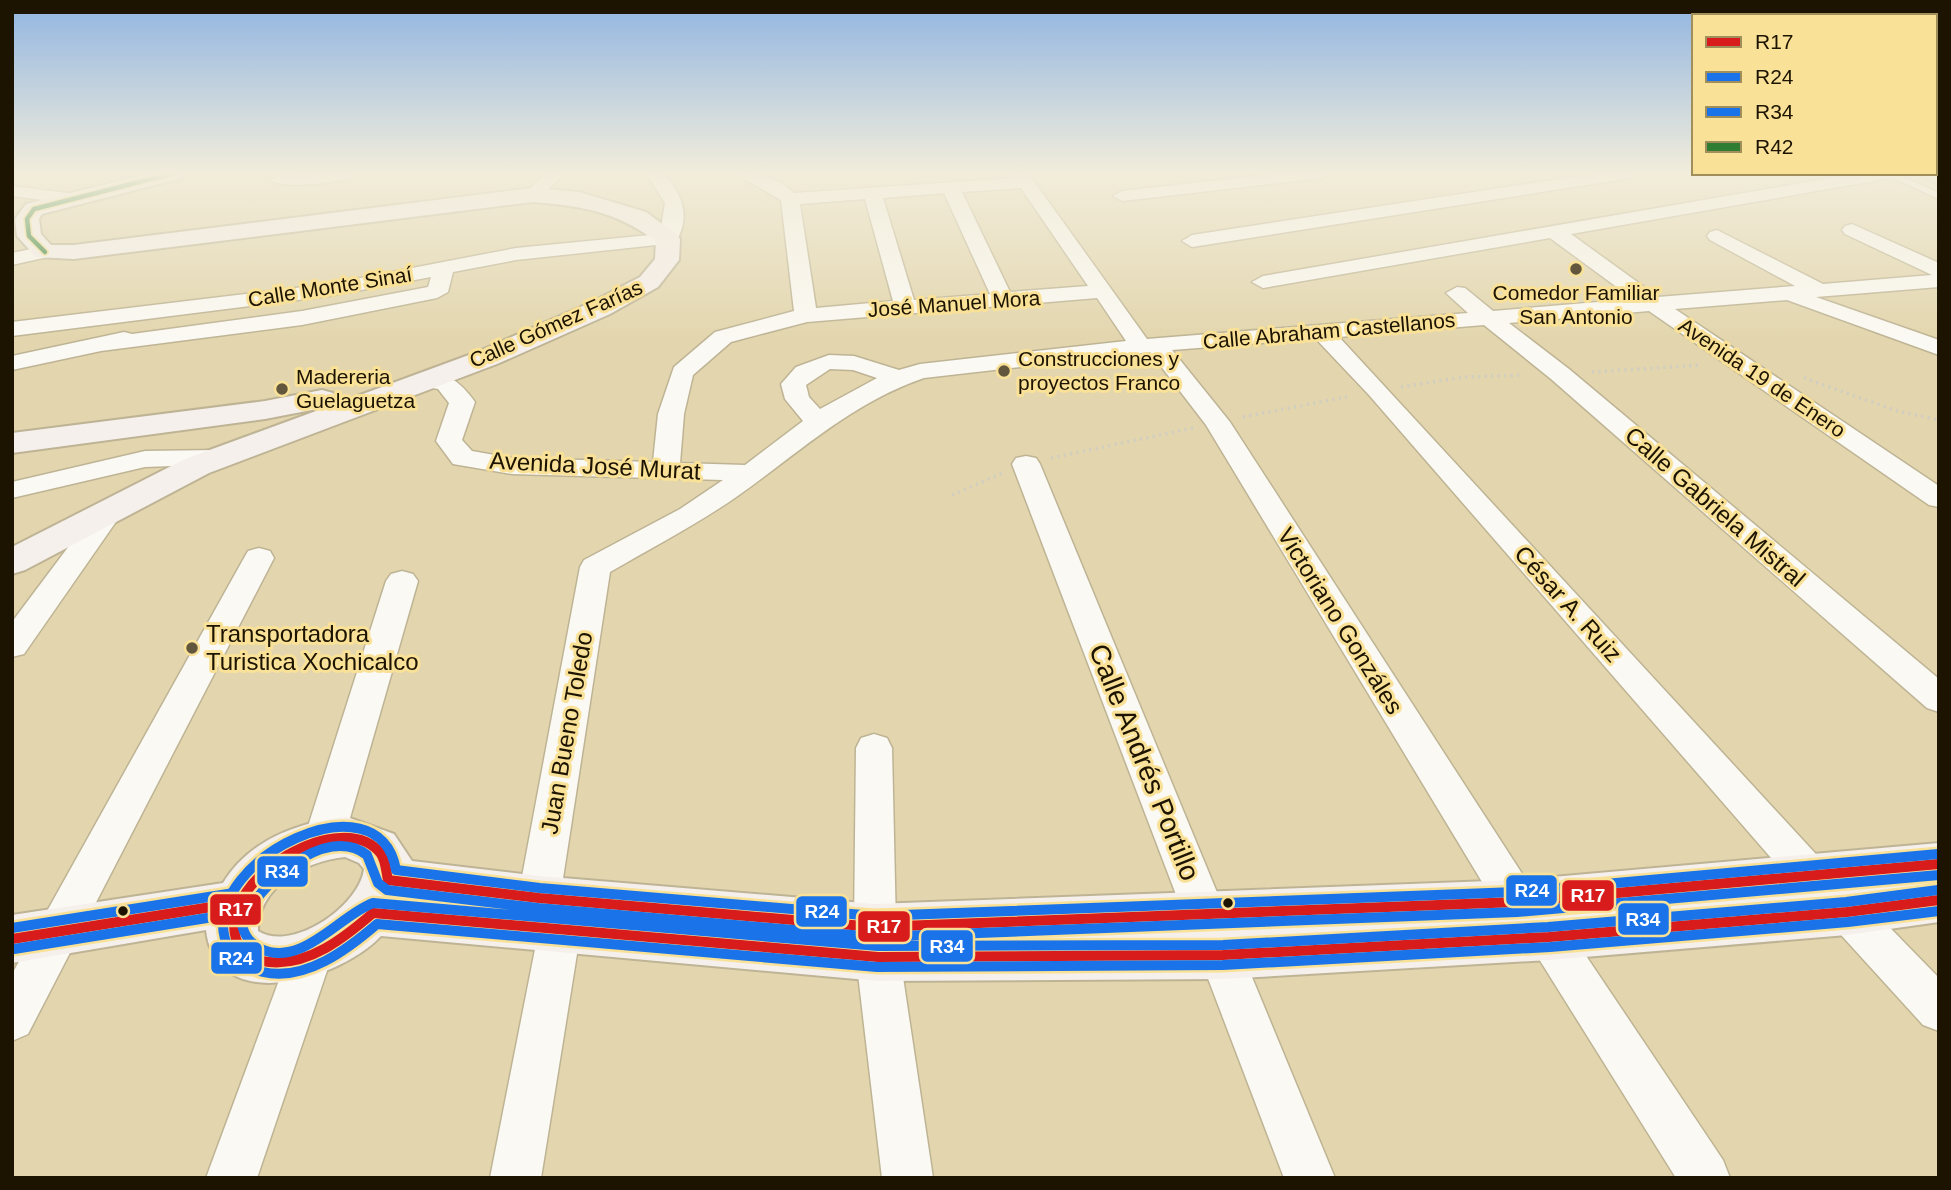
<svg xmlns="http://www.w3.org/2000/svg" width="1951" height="1190" font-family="Arial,sans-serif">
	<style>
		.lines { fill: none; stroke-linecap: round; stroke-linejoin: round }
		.lane-casing { stroke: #beb495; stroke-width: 3 }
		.street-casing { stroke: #beb495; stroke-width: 3 }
		.secondary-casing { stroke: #beb495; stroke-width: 4 }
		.highway-casing { stroke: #b4a099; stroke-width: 4 }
		.path-far1 { stroke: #d0cdc1; stroke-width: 2.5; stroke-dasharray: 1 3.5; stroke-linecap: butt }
		.path { stroke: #d0cdc1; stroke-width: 3.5; stroke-dasharray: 2 4.5; stroke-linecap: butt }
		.lane { fill: #fbf9f3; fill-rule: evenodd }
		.street { fill: #fbf9f3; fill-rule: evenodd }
		.secondary { fill: #f6f0ed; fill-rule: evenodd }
		.highway { fill: #eadbe0; fill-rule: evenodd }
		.bus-1-casing { stroke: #f9e198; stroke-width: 15 }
		.bus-2-casing { stroke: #f9e198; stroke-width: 15 }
		.bus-3-casing { stroke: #f9e198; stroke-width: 15 }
		.bus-4-casing { stroke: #f9e198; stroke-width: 8 }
		.bus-1 { stroke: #d81b1b; stroke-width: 10 }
		.bus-2 { stroke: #1a73e8; stroke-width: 10 }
		.bus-3 { stroke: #1a73e8; stroke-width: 10 }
		.bus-4 { stroke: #2e7d32; stroke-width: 4.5 }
		.poi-dot { fill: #62573d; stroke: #f9e198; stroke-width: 2.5 }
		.bus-dot { fill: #1c1300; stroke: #f9e198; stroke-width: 2.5 }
		.labels { text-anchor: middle; stroke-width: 6; stroke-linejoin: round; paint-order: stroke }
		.far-street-label { font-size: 21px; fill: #1c1300; stroke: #f9e198 }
		.far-poi-label { font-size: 21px; fill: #1c1300; stroke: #f9e198; text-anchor: start }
		.street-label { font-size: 24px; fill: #1c1300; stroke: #f9e198 }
		.poi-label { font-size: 24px; fill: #1c1300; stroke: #f9e198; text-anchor: start }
		.near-street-label { font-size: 28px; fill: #1c1300; stroke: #f9e198 }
		.line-badge { stroke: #f9e198; stroke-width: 2.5 }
		.badge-label { font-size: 19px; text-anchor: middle; font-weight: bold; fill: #fff }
	</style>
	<rect width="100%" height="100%" fill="#e3d6ae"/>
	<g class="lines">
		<defs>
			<path id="lane" d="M 1894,173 L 1939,193 L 1939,199 L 1884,174 Z"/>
			<path id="street" d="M 319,173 L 358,173 C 348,183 281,190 271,180 L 280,175 Z
				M 546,173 L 564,173 L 539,199 L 527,199 L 524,195 Z
				M 646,173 L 663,173 C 682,193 692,217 675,243 L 516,260 L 453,272 L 448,292 L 437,298 L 302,325 L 101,351 L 12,370 L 12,356 L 124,332 L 132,334 L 302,311 L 428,287 L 431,277 L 329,296 L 12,336 L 12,322 L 329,284 L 516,248 L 660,234 L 665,203 Z
				M 734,173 C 756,173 778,177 794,193 L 1014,178 L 1012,173 L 1028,173 L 1147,339 L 1468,313 L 1446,293 L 1457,287 L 1465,288 L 1493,311 L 1633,299 L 1550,238 L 1263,288 L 1252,282 L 1263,276 L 1859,173 L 1900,173 L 1891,178 L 1571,234 L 1658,297 L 1795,286 L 1710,240 L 1707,236 L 1710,232 L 1717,230 L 1823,284 L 1932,275 L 1845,234 L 1842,230 L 1845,226 L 1852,224 L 1939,263 L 1939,287 L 1816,297 L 1939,340 L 1939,355 L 1787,300 L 1675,309 L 1939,486 L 1939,507 L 1929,505 L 1649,311 L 1509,323 L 1569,369 L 1939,679 L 1939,712 L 1927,708 L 1551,379 L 1484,325 L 1339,337 L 1826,865 L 1832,877 L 1826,889 L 1812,894 L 1798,889 L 1369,395 L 1316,339 L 1172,350 L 1230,422 L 1532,889 L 1538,902 L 1532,915 L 1517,920 L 1502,915 L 1206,425 L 1150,352 L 924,378 C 851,403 800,452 739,495 C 698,524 653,547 610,572 L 560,898 L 554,911 L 539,916 L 524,911 L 518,898 L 580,567 L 584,560 L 680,509 L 723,480 L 512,474 L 453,464 L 436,441 L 449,403 L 438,389 L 416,385 L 413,380 L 416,375 C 443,368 460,381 475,402 L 462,440 L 472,451 L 512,458 L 653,462 L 658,414 L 674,367 L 715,332 L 794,311 L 781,200 ZM 1021,188 L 1088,286 L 1010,292 L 962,192 ZM 944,193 L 990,294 L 914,300 L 883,198 ZM 865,199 L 893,301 L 816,308 L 800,204 ZM 1097,298 L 1126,341 L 920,364 L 899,370 L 854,356 L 829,355 L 796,367 L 781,384 L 785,399 L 803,421 L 745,465 L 680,463 L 684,414 L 693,375 L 731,342 L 807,322 ZM 830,369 L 853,370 L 877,378 L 820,409 L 809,397 L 806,385 Z
				M 1280,173 L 1331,173 L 1322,178 L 1122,201 L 1113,196 L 1122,191 Z
				M 1599,173 L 1639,173 L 1630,178 L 1192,247 L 1182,241 L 1192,235 Z
				M 12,186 L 68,193 L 77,198 L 68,203 L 12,196 Z
				M 45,246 L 52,248 L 55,252 L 52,256 L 12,265 L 12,253 Z
				M 217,450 L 227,452 L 230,458 L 227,464 L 145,467 L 12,498 L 12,482 L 145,451 Z
				M 1026,456 L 1036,458 L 1040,464 L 1335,1178 L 1284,1178 L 1012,464 L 1016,458 Z
				M 106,507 L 116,510 L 120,516 L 24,654 L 12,657 L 12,622 L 96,510 Z
				M 259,548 L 270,551 L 274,558 L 28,1034 L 12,1041 L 12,974 L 244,558 L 248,551 Z
				M 402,571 L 413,574 L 418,581 L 344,839 L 338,851 L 324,855 L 310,851 L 304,839 L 386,581 L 391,574 Z
				M 874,734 L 887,738 L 892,748 L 896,927 L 888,941 L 893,943 L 900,957 L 933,1178 L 882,1178 L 856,957 L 865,942 L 860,940 L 854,927 L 856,748 L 861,738 Z
				M 1847,894 L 1862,899 L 1939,978 L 1939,1031 L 1923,1025 L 1832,925 L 1826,912 L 1832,899 Z
				M 560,910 L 575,916 L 581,929 L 541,1178 L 490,1178 L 539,929 L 545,916 Z
				M 1549,918 L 1564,923 L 1723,1160 L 1730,1178 L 1676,1178 L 1534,951 L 1528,937 L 1534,923 Z
				M 310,936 L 325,942 L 332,956 L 257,1178 L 206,1178 L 288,956 L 295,942 Z"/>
			<path id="secondary" d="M 151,173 L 185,173 L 182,178 L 42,214 L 39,219 L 41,234 L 51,245 L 74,245 L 533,188 L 579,192 L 646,212 L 676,234 L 680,239 L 679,260 L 658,287 L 610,314 L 497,364 L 209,473 L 25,570 L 12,574 L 12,547 L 185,459 L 327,407 L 265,419 L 12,453 L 12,433 L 265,401 L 322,390 L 333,393 L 337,399 L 333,405 L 477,352 L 592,302 L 640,277 L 655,259 L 656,241 C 615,211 582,206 533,202 L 74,259 L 36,257 L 17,236 L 15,219 L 26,204 Z
				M 347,817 L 394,834 L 412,861 L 539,876 L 875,904 L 1517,880 L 1939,843 L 1939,922 L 1847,935 L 1549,960 L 1223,979 L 878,981 L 381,936 C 341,979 216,1018 206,930 L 12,963 L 12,915 L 223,883 C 249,840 298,822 347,817 ZM 345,857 L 359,863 L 364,869 C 360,905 293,953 258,931 C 258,886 306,861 345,857 Z"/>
			<path id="highway" d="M 1918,173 L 1939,173 L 1939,184 Z"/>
		</defs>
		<use href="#lane" class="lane-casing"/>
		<use href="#street" class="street-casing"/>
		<use href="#secondary" class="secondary-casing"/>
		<use href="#highway" class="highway-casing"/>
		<path class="path-far1" d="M 240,173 L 259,176"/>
		<path class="path" d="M 1592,372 L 1702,365
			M 1804,378 L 1897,411 L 1939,420
			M 1401,387 L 1464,377 L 1524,375
			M 1243,417 L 1351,396
			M 1051,458 L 1193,428
			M 952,495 L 1003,473"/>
		<use href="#lane" class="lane"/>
		<use href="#street" class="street"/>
		<use href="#secondary" class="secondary"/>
		<use href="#highway" class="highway"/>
		<defs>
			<path id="bus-1" d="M 1939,864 L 1517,902 L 875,927 L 539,898 L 388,880 C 386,872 386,861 381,854 C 344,805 218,877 236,939 C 240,952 256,961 269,962 C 309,966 344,938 373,913 L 878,957 L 1223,955 L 1549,937 L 1847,912 L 1939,900
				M 12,939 L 236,903"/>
			<path id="bus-2" d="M 1938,854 L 1516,892 L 875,916 L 540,888 L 396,870 C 380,773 203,859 225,939 C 230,957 246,968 263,972 C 305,982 348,949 377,924 L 877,967 L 1223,965 L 1550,947 L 1848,922 L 1939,911
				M 14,949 L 238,913"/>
			<path id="bus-3" d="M 1938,890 L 1846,902 L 1548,927 L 1223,945 L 878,946 L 373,903 C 340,915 302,968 261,949 C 250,943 244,936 242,924 C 255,887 326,822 367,855 L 378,883 L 387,890 L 538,908 L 875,937 L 1517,912 L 1939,875
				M 12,928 L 234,893"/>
			<path id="bus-4" d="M 45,252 L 29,236 L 27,219 L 34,209 L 174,173"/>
		</defs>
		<use href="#bus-1" class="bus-1-casing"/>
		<use href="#bus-2" class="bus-2-casing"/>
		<use href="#bus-3" class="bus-3-casing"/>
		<use href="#bus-4" class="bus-4-casing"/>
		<use href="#bus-1" class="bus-1"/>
		<use href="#bus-2" class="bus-2"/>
		<use href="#bus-3" class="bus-3"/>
		<use href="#bus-4" class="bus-4"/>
	</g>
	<linearGradient id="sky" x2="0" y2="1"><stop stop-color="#91b5e1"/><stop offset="0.51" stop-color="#f2eddb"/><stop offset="1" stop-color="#f2eddb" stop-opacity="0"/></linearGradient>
	<rect width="1951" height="339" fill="url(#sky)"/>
	<g class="poi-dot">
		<circle cx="1576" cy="269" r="7"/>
		<circle cx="1004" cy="371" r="7"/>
		<circle cx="282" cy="389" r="7"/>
		<circle cx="192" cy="648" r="7"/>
	</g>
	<g class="bus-dot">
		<circle cx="1228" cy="903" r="6"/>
		<circle cx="123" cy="911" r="6"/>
	</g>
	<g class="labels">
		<g class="far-street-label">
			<text transform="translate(330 287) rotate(-9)" y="7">Calle Monte Sinaí</text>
			<text transform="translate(954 304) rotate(-4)" y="7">José Manuel Mora</text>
			<text transform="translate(556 324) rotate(-24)" y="7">Calle Gómez Farías</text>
			<text transform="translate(1329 331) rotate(-5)" y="7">Calle Abraham Castellanos</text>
			<text transform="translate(1762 378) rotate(34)" y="7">Avenida 19 de Enero</text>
		</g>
		<g class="far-poi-label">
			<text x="1576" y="300" text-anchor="middle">Comedor Familiar<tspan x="1576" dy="24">San Antonio</tspan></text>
			<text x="1018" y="366">Construcciones y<tspan x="1018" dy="24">proyectos Franco</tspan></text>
			<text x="296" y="384">Madereria<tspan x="296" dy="24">Guelaguetza</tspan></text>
		</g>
		<g class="street-label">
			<text transform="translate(595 466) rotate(3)" y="8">Avenida José Murat</text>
			<text transform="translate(1715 507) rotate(41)" y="8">Calle Gabriela Mistral</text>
			<text transform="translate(1568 604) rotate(48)" y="8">César A. Ruiz</text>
			<text transform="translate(1340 621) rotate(58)" y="8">Victoriano Gonzáles</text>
			<text transform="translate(567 733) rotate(-80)" y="8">Juan Bueno Toledo</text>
		</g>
		<g class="poi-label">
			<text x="206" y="642">Transportadora<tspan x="206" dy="28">Turistica Xochicalco</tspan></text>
		</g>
		<g class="near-street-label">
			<text transform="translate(1145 762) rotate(68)" y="10">Calle Andrés Portillo</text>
		</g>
	</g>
	<g class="line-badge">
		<rect x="256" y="855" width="53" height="33" rx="7" fill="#1a73e8"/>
		<rect x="1505" y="874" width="53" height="33" rx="7" fill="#1a73e8"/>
		<rect x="1561" y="879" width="54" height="33" rx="7" fill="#d81b1b"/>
		<rect x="209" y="893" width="53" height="33" rx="7" fill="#d81b1b"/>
		<rect x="795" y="895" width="53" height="33" rx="7" fill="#1a73e8"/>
		<rect x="1617" y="902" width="53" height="34" rx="7" fill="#1a73e8"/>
		<rect x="857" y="910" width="54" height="33" rx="7" fill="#d81b1b"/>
		<rect x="920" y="929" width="54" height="34" rx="7" fill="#1a73e8"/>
		<rect x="210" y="941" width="53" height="34" rx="7" fill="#1a73e8"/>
	</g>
	<g class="badge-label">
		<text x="282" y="878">R34</text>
		<text x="1532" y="897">R24</text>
		<text x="1588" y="902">R17</text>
		<text x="236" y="916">R17</text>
		<text x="822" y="918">R24</text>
		<text x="1643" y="926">R34</text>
		<text x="884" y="933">R17</text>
		<text x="947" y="953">R34</text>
		<text x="236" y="965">R24</text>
	</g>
	<rect width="1951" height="1190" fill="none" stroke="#1c1300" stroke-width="28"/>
	<rect x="1692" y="14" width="245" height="161" fill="#f9e198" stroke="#a18f5b" stroke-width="2"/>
	<rect x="1706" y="37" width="35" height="10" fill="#d81b1b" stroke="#a18f5b" stroke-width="2"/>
	<text x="1755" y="49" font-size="21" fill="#1c1300">R17</text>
	<rect x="1706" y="72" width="35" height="10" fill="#1a73e8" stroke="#a18f5b" stroke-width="2"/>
	<text x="1755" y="84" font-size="21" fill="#1c1300">R24</text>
	<rect x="1706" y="107" width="35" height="10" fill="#1a73e8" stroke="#a18f5b" stroke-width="2"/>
	<text x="1755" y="119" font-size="21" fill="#1c1300">R34</text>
	<rect x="1706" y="142" width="35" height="10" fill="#2e7d32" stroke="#a18f5b" stroke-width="2"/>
	<text x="1755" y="154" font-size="21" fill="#1c1300">R42</text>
</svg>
